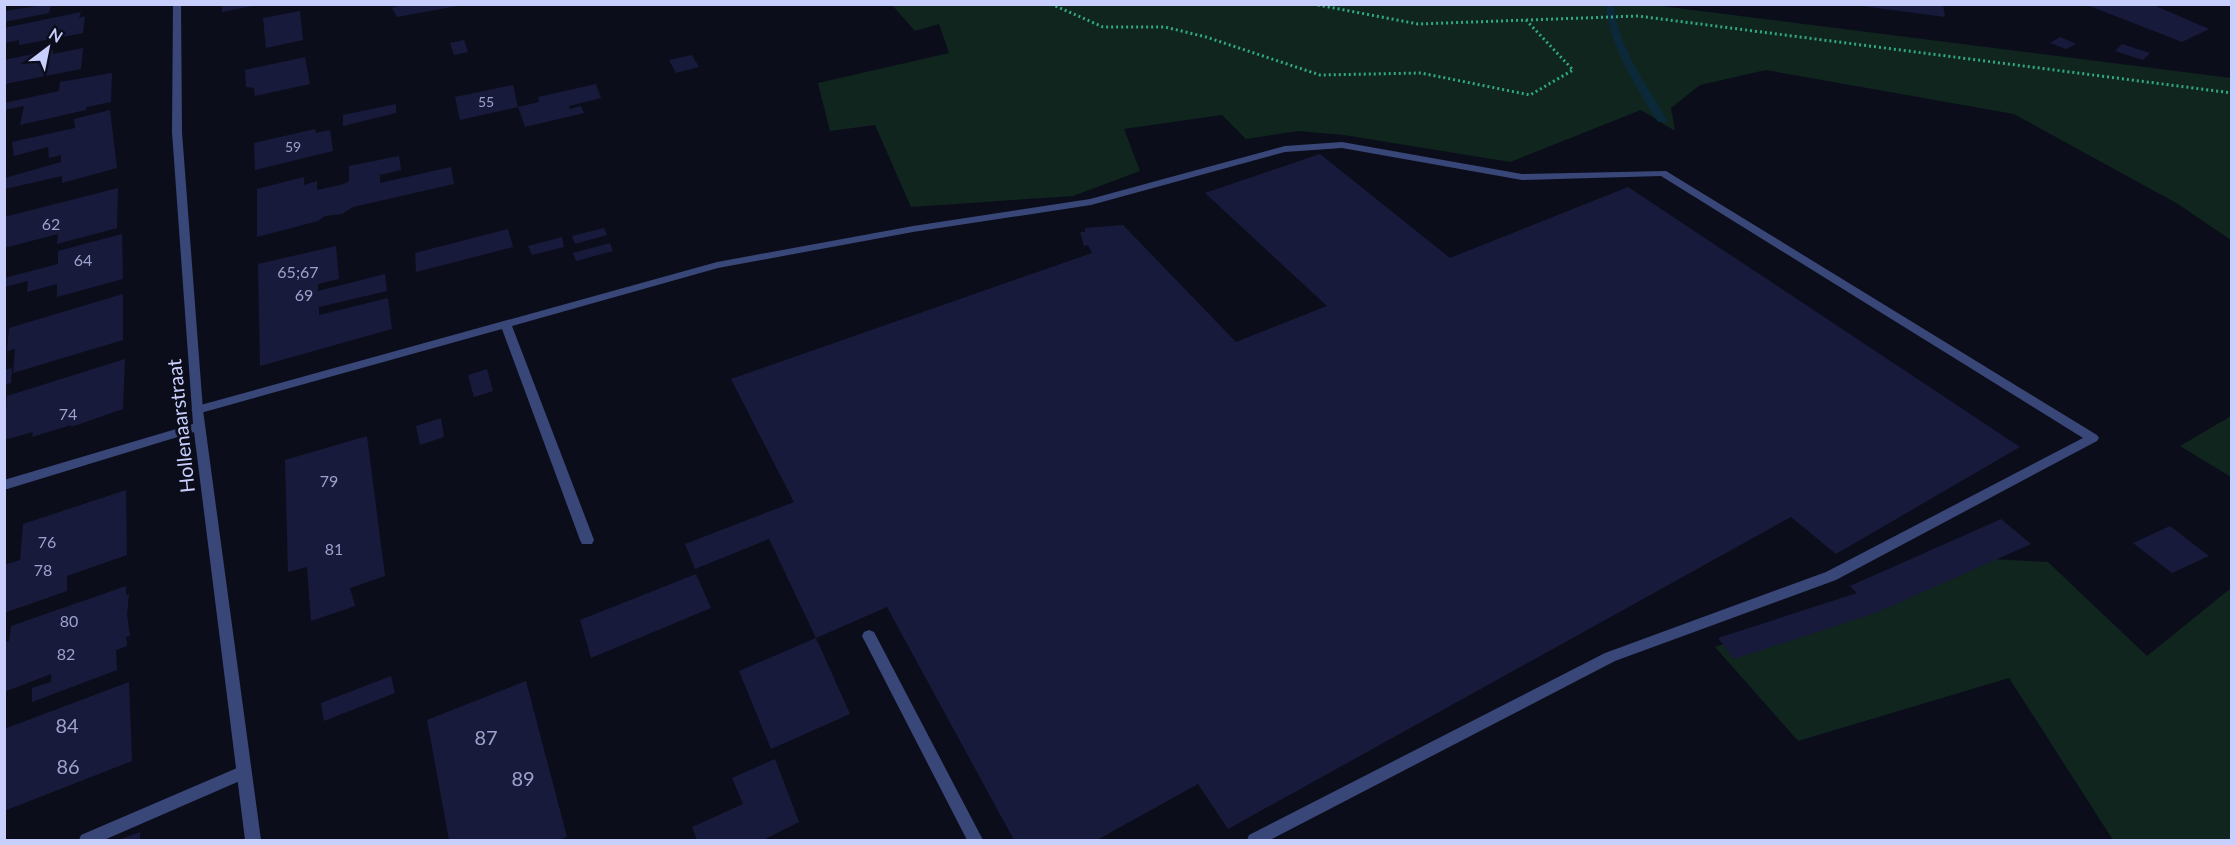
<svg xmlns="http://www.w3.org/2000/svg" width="2236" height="845" font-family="Lato,sans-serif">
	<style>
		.green { fill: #0f251e }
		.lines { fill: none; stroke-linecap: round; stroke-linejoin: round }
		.stream { fill: #0c293a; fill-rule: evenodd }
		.building { fill: #181a3b }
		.path { stroke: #31a883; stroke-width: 3; stroke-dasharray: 2 3; stroke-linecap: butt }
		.service { fill: #384678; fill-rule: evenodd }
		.minor { fill: #384678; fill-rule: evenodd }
		.labels { text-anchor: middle; stroke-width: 6; stroke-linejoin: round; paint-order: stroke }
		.far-number-label { font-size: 14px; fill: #9ca2cc }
		.number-label { font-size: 16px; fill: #9ca2cc }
		.street-label { font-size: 20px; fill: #c8cffd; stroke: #0c0d1b }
		.near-number-label { font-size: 20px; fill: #9ca2cc }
	</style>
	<rect width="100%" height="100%" fill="#0c0d1b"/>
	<path class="green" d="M 892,5 L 1645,4 L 2231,78 L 2231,240 L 2178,204 L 2014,114 L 1766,70 L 1700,85 L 1671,108 L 1675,131 L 1641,110 L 1510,162 L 1344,135 L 1298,131 L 1246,139 L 1222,115 L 1124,129 L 1140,171 L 1073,196 L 911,207 L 875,125 L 830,131 L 818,83 L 949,53 L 939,24 L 915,31 Z
		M 2231,416 L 2231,477 L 2180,446 Z
		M 1972,558 L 2048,562 L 2147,656 L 2231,588 L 2231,840 L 2113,840 L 2009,678 L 1798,741 L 1715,647 Z"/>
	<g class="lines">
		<path class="stream" d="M 1611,4 L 1614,7 C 1619,48 1647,85 1667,120 L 1666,122 L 1658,122 C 1637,88 1610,47 1606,7 Z"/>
	</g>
	<path class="building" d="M 51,4 L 49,13 L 4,22 L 4,11 Z
		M 222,4 L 253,4 L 253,6 L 222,12 Z
		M 405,4 L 456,4 L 457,6 L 397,17 L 392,8 Z
		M 2151,4 L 2209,29 L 2182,42 L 2087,5 Z
		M 1862,5 L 1943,5 L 1945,17 L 1862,6 Z
		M 300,11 L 303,40 L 266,48 L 263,18 Z
		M 81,12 L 79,18 L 85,16 L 83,33 L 19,45 L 19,40 L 4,43 L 4,28 Z
		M 2060,37 L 2076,44 L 2066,49 L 2050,43 Z
		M 464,40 L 468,52 L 454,55 L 450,43 Z
		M 2122,44 L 2150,53 L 2143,60 L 2115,51 Z
		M 83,48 L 81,69 L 5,84 L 4,60 L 53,50 L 53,54 Z
		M 692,55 L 699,67 L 676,73 L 669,60 Z
		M 305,57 L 310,84 L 255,96 L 254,88 L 246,87 L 245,70 Z
		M 112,73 L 111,102 L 86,107 L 86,110 L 20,125 L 24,106 L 4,110 L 4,103 L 59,91 L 60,82 Z
		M 596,84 L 601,98 L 569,106 L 570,109 L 581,106 L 584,113 L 525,127 L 518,107 L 539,102 L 538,97 Z
		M 513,85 L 518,107 L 460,120 L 455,97 Z
		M 396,104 L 396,113 L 343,126 L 343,115 Z
		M 110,110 L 117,168 L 62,183 L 62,176 L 5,189 L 5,178 L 61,162 L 61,155 L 49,158 L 48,147 L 14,156 L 12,142 L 75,128 L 74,119 Z
		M 315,129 L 316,133 L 330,130 L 333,151 L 255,170 L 254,143 Z
		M 1320,154 L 1450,258 L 1628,187 L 2020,447 L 1836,554 L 1791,517 L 1228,829 L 1198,784 L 1097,840 L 1014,840 L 887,607 L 816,638 L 850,714 L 771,749 L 739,671 L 816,638 L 769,539 L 695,569 L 685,544 L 794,502 L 731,379 L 1092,253 L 1088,245 L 1084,246 L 1080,232 L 1085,232 L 1085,228 L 1123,225 L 1236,342 L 1327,306 L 1205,193 Z
		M 399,156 L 401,170 L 380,175 L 380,183 L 451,167 L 454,184 L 353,207 L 342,214 L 325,216 L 318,221 L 257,237 L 257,189 L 304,177 L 304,185 L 317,181 L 317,190 L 344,184 L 349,181 L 349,166 Z
		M 118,188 L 117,228 L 57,244 L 58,234 L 4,248 L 4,217 Z
		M 604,228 L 607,235 L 575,244 L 572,236 Z
		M 508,229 L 513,247 L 416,272 L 415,253 Z
		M 122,234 L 123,279 L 57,297 L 57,284 L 27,292 L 28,281 L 4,287 L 4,278 L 58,264 L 58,251 Z
		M 562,237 L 564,247 L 532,255 L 528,246 Z
		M 610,243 L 613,251 L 576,261 L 573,253 Z
		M 336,246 L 339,279 L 318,284 L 318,291 L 385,274 L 387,291 L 319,307 L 319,315 L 388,298 L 392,329 L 260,366 L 258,264 Z
		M 123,294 L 123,340 L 13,373 L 15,349 L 7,351 L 9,328 Z
		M 125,359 L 123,409 L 71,427 L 71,425 L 32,437 L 33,432 L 4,440 L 7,396 Z
		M 12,368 L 11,383 L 4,385 L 4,370 Z
		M 487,369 L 493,391 L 474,397 L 468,375 Z
		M 441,418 L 444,437 L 420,445 L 416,426 Z
		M 367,436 L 385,576 L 350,588 L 355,606 L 311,621 L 307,567 L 288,572 L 285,460 Z
		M 126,490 L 127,555 L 67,576 L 67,591 L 4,613 L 4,565 L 20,560 L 23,524 Z
		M 2001,519 L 2031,544 L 1878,612 L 1734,659 L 1718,638 L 1857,593 L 1850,586 Z
		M 2170,526 L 2209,556 L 2172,573 L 2133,543 Z
		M 696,574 L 711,608 L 591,658 L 580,620 Z
		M 126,586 L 126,595 L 129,594 L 127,615 L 130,636 L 126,637 L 127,646 L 116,650 L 117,670 L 32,702 L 32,688 L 51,682 L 51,674 L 4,692 L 4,642 L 9,641 L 11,626 Z
		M 391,676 L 395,693 L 324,721 L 321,703 Z
		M 526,681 L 567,837 L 559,840 L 449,840 L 427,720 Z
		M 129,682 L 132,761 L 4,811 L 4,729 Z
		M 775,759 L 799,822 L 763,840 L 697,840 L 692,827 L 743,804 L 732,778 Z
		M 140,832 L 140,840 L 119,840 Z"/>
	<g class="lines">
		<path class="path" d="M 1051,4 L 1103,27 L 1165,27 L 1206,37 L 1320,75 L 1421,73 L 1530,95 L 1573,70 L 1526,20
			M 1313,4 L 1418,24 L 1638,16 L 2232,93"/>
		<path class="service" d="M 1342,142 L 1522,174 L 1666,171 L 2097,435 L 2099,438 L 2097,441 L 1836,580 L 1615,661 L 1270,840 L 1247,840 L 1249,835 L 1605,653 L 1826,572 L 2083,438 L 1661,176 L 1522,180 L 1342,148 L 1285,152 L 1091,205 L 913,232 L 718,268 L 512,326 L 594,540 L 592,544 L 582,544 L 580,540 L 502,329 L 197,414 L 191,410 L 197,406 L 717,262 L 913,226 L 1090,199 L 1285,146 Z
			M 869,630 L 874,632 L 983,840 L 967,840 L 862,636 L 864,632 Z
			M 244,765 L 249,767 L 252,772 L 249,777 L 104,840 L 79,840 L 81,835 Z"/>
		<path class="minor" d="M 173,4 L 181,4 L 182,132 L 203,410 L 261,840 L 245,840 L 194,432 L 4,490 L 4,480 L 193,424 L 172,132 Z"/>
	</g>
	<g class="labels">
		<g class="far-number-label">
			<text x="486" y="107">55</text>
			<text x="293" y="152">59</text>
		</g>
		<g class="number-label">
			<text x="51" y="230">62</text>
			<text x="83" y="266">64</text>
			<text x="298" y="278">65;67</text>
			<text x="304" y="301">69</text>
			<text x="68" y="420">74</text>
			<text x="329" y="487">79</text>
			<text x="47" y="548">76</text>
			<text x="334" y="555">81</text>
			<text x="43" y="576">78</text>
			<text x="69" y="627">80</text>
			<text x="66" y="660">82</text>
		</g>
		<g class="street-label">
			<text transform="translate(181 426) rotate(-96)" y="7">Hollenaarstraat</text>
		</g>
		<g class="near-number-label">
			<text x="67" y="733">84</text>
			<text x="486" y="745">87</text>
			<text x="68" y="774">86</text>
			<text x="523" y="786">89</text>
		</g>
	</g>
	<rect width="2236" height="845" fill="none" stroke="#c8cffd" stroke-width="12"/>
	<g transform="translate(48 48) rotate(32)" stroke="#0c0d1b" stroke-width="4.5" paint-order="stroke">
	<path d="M0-4.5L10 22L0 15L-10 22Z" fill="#c8cffd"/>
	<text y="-9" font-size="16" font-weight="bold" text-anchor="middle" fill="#c8cffd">N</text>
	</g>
</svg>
